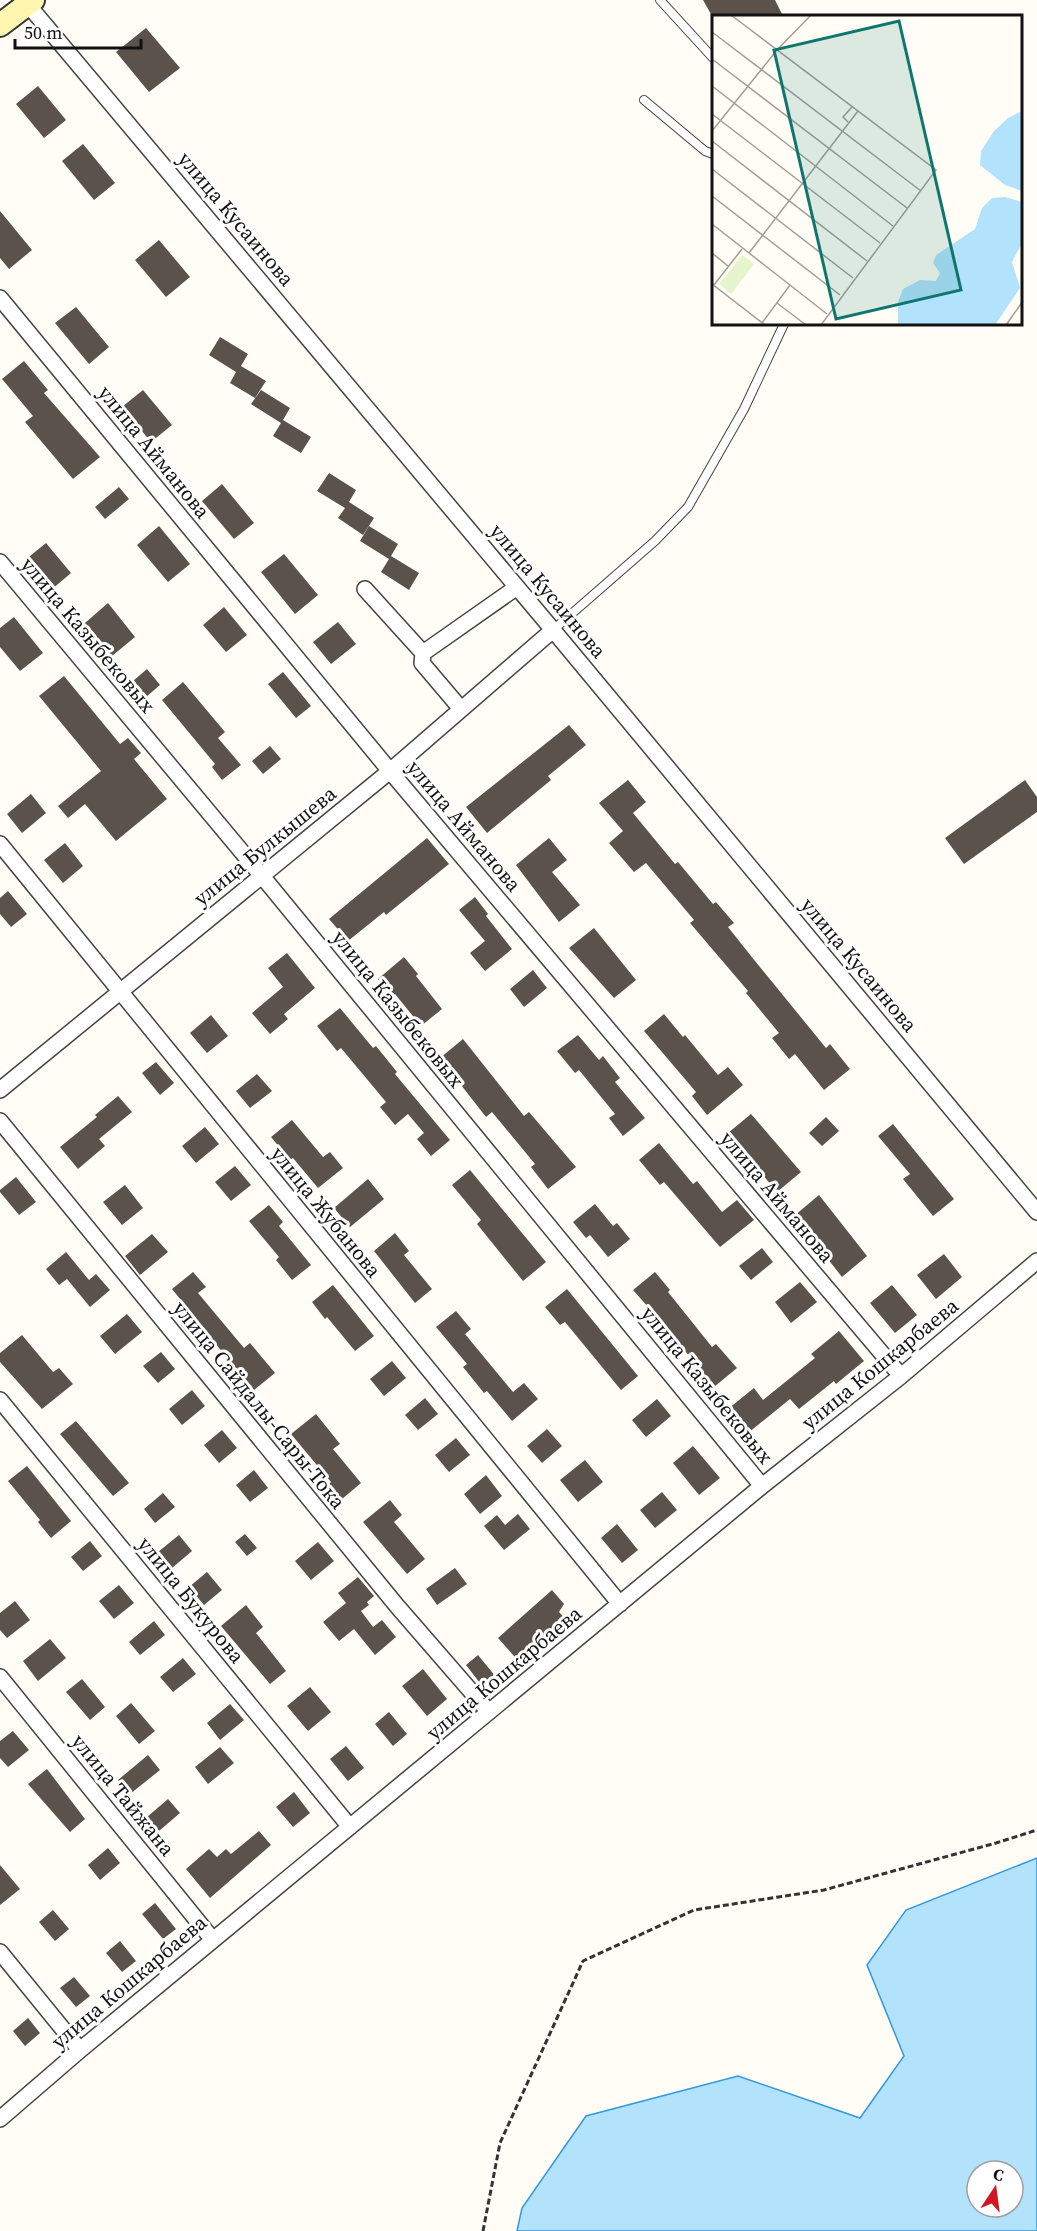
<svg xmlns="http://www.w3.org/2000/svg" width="1037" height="2231" font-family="'Source Serif 4',serif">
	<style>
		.water { fill: #b3e2fd; stroke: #3299dc; stroke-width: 1.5; fill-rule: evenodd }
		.building { fill: #5b524c }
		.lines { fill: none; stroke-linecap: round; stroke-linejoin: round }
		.lane-casing { stroke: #444; stroke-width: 10 }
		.street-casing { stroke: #444; stroke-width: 18 }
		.secondary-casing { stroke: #333; stroke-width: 26 }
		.path { stroke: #333; stroke-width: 3; stroke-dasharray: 6 3; stroke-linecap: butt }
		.lane { stroke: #fff; stroke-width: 8 }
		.street { stroke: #fff; stroke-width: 15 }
		.secondary { stroke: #fff6b0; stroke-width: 22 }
		.labels { text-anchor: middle; stroke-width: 6; stroke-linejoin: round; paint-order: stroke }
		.street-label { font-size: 21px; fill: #111; stroke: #fff }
		.inset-road { fill: none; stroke: #a09f9a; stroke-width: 1.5 }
		.view { fill: #0f766e; fill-opacity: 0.15; stroke: #0f766e; stroke-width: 3 }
		.inset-edge { fill: none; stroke: #111; stroke-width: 3 }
	</style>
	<rect width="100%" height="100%" fill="#fffdf5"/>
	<path class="water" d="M 1037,1858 L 1037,2231 L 517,2231 L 522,2208 L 586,2116 L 738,2076 L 860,2118 L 904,2056 L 867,1965 L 906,1910 ZM 977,2171 L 1013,2171 L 1013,2207 L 977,2207 Z"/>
	<path class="building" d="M 703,0 L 775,0 L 783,16 L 712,16 Z
		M 146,28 L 180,68 L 149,92 L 116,52 Z
		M 38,86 L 66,120 L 44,138 L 16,104 Z
		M 83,144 L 115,183 L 94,200 L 62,161 Z
		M 0,211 L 32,250 L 9,269 L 0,258 Z
		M 159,240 L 190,277 L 166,297 L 135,260 Z
		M 76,307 L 109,347 L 89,364 L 55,323 Z
		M 220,337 L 248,354 L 241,366 L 266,381 L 255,398 L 230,383 L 236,372 L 209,355 Z
		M 24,361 L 48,390 L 44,393 L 100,457 L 73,479 L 25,422 L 33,416 L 2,379 Z
		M 143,390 L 172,425 L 151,442 L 122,407 Z
		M 261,390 L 290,408 L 283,420 L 311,437 L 301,453 L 273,436 L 281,423 L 251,404 Z
		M 329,473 L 356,490 L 349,502 L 374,518 L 363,535 L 338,518 L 345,508 L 317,491 Z
		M 222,484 L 254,523 L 234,539 L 202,501 Z
		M 119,487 L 129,499 L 105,519 L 95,507 Z
		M 159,526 L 190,564 L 168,582 L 137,545 Z
		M 369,526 L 398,544 L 391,556 L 419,573 L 409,590 L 381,572 L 389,559 L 360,541 Z
		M 46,543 L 71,573 L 51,590 L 25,560 Z
		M 284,554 L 318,595 L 295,614 L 261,572 Z
		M 108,603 L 135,637 L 112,656 L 85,623 Z
		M 224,607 L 247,635 L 226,652 L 203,625 Z
		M 14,617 L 43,653 L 20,671 L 0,647 L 0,628 Z
		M 338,622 L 356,644 L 331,664 L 313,642 Z
		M 147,669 L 160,685 L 139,703 L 126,687 Z
		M 283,672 L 311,706 L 296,718 L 268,684 Z
		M 64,676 L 120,744 L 128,738 L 141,753 L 134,759 L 167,799 L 116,841 L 85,804 L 68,818 L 58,806 L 101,771 L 39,696 Z
		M 183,682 L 225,732 L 218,738 L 241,765 L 222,780 L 212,767 L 215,764 L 162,700 Z
		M 569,725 L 586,745 L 548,776 L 551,780 L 487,833 L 466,807 Z
		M 270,746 L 281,759 L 263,774 L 252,761 Z
		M 628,780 L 646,802 L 633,813 L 675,864 L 678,862 L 713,904 L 716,902 L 734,923 L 728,927 L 751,956 L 826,1048 L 830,1044 L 850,1069 L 824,1090 L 795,1054 L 789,1059 L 772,1038 L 779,1033 L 746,993 L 748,991 L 690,923 L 694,920 L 646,863 L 634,872 L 609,843 L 623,831 L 599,803 Z
		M 1025,780 L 1037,797 L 1037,812 L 964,864 L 945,838 Z
		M 31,794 L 46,813 L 22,833 L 7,814 Z
		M 427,838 L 449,864 L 386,915 L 384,912 L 348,941 L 329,919 Z
		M 549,838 L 567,860 L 552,872 L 580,905 L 559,922 L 516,865 Z
		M 65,843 L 83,866 L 63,883 L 44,860 Z
		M 8,891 L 27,914 L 11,927 L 0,914 L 0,898 Z
		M 475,897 L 488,914 L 486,916 L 512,949 L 485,971 L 470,953 L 485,941 L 459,910 Z
		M 594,928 L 636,980 L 614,998 L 569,948 Z
		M 287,953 L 315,988 L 284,1014 L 288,1019 L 270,1034 L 252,1013 L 283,987 L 268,968 Z
		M 404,957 L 418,974 L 416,976 L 442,1009 L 421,1026 L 395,994 L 392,996 L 378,979 Z
		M 533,970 L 547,988 L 524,1007 L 510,989 Z
		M 340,1008 L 373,1048 L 376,1046 L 397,1072 L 395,1074 L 450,1140 L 431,1156 L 417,1139 L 424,1133 L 408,1114 L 395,1125 L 380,1107 L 386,1102 L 341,1048 L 337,1051 L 317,1026 Z
		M 664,1014 L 683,1037 L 685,1035 L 718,1075 L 728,1067 L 743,1085 L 707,1115 L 692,1096 L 696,1092 L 644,1031 Z
		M 211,1015 L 228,1036 L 207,1053 L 190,1033 Z
		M 578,1035 L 599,1060 L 603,1056 L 620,1078 L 615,1082 L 645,1118 L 623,1136 L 609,1118 L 615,1114 L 579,1070 L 575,1073 L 557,1051 Z
		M 463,1039 L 524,1116 L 529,1112 L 576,1167 L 548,1189 L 531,1167 L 535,1164 L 492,1112 L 486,1117 L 440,1058 Z
		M 156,1062 L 174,1083 L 160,1095 L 142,1073 Z
		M 257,1074 L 272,1091 L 250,1108 L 236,1091 Z
		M 118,1096 L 132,1112 L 99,1139 L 105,1146 L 78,1169 L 60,1147 L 97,1117 L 95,1115 Z
		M 751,1114 L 801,1172 L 777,1192 L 728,1133 Z
		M 826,1117 L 839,1131 L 822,1146 L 809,1133 Z
		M 292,1120 L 323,1157 L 330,1152 L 343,1168 L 318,1188 L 293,1158 L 290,1160 L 271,1137 Z
		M 893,1124 L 954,1199 L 933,1216 L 903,1179 L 910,1174 L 878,1136 Z
		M 205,1127 L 219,1144 L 196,1163 L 182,1146 Z
		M 659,1143 L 693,1184 L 697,1181 L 722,1212 L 737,1200 L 754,1220 L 720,1247 L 664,1182 L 660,1185 L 639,1160 Z
		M 235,1166 L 251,1185 L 231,1201 L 215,1182 Z
		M 470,1170 L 546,1262 L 523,1281 L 477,1224 L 481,1220 L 452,1185 Z
		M 16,1177 L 36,1202 L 19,1215 L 0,1192 L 0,1190 Z
		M 368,1179 L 384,1199 L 350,1227 L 334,1208 Z
		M 125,1185 L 143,1208 L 122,1225 L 103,1202 Z
		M 819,1195 L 867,1256 L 842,1277 L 794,1216 Z
		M 595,1204 L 613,1226 L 617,1223 L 630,1239 L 608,1257 L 590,1235 L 586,1238 L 573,1222 Z
		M 269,1205 L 283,1222 L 279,1226 L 311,1265 L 292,1280 L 276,1260 L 279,1257 L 249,1221 Z
		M 395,1233 L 409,1251 L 404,1255 L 432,1289 L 415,1303 L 374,1251 Z
		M 152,1234 L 168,1252 L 140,1275 L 125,1256 Z
		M 762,1248 L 773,1262 L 751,1280 L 739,1266 Z
		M 66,1252 L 89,1280 L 96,1274 L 110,1290 L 90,1307 L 67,1279 L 59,1285 L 46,1269 Z
		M 944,1254 L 962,1277 L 936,1299 L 917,1275 Z
		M 193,1272 L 206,1287 L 198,1293 L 244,1348 L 250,1343 L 275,1373 L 254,1390 L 214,1342 L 203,1351 L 181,1325 L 193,1315 L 172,1289 Z
		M 655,1272 L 670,1290 L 668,1292 L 712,1347 L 716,1344 L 737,1368 L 714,1387 L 650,1307 L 649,1308 L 633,1290 Z
		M 800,1282 L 817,1302 L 791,1323 L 775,1302 Z
		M 333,1285 L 374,1336 L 355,1351 L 327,1317 L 325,1319 L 312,1302 Z
		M 892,1285 L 917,1315 L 895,1333 L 870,1303 Z
		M 567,1289 L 638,1376 L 621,1390 L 565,1322 L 560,1325 L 545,1307 Z
		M 456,1311 L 471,1329 L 465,1334 L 513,1392 L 524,1383 L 538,1399 L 512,1421 L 487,1391 L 484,1393 L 463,1367 L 467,1364 L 436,1327 Z
		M 127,1314 L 142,1332 L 115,1354 L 100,1336 Z
		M 839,1331 L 864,1361 L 836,1384 L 834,1381 L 799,1409 L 790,1399 L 748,1433 L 728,1409 L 754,1388 L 763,1400 L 815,1358 L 811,1354 Z
		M 22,1335 L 53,1372 L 59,1368 L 73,1384 L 42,1409 L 0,1362 L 0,1353 Z
		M 161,1352 L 175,1369 L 158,1383 L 143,1366 Z
		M 392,1361 L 406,1378 L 384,1396 L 370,1379 Z
		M 192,1390 L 205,1406 L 182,1425 L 169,1409 Z
		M 425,1398 L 438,1414 L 418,1430 L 405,1415 Z
		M 657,1399 L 671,1416 L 646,1437 L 632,1420 Z
		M 316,1414 L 340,1444 L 333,1449 L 361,1483 L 342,1499 L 329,1484 L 331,1482 L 291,1434 Z
		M 76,1421 L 129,1483 L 113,1496 L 60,1434 Z
		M 547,1429 L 562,1446 L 542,1463 L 527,1446 Z
		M 222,1430 L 237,1448 L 219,1463 L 204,1445 Z
		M 456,1438 L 470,1455 L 449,1472 L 435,1455 Z
		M 693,1446 L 720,1478 L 699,1495 L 673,1463 Z
		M 585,1460 L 603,1482 L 578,1502 L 560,1480 Z
		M 27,1466 L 71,1521 L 51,1538 L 38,1522 L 40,1520 L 8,1481 Z
		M 254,1470 L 268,1488 L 250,1502 L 236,1485 Z
		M 486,1475 L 502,1496 L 480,1514 L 464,1494 Z
		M 662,1492 L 677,1510 L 655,1528 L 640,1510 Z
		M 163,1493 L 175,1507 L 155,1523 L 144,1509 Z
		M 390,1500 L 402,1515 L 394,1522 L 425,1559 L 407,1574 L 363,1522 Z
		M 518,1514 L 530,1529 L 504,1550 L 484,1526 L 497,1515 L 505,1525 Z
		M 617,1524 L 638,1550 L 622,1563 L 601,1538 Z
		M 245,1534 L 257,1548 L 247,1556 L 235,1542 Z
		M 179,1535 L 192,1551 L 172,1568 L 158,1552 Z
		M 90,1541 L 102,1556 L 83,1571 L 71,1557 Z
		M 318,1542 L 334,1561 L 311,1580 L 295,1561 Z
		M 455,1568 L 467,1584 L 437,1605 L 426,1589 Z
		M 207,1572 L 222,1590 L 204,1605 L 189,1587 Z
		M 358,1577 L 374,1596 L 367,1602 L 369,1605 L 361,1611 L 373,1627 L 382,1620 L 396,1637 L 375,1655 L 354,1629 L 339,1641 L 323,1622 L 346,1603 L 338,1593 Z
		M 119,1585 L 134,1603 L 114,1619 L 99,1601 Z
		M 552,1590 L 564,1604 L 559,1612 L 568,1622 L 521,1664 L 498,1638 Z
		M 15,1601 L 30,1620 L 7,1638 L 0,1630 L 0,1613 Z
		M 246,1605 L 263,1627 L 256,1633 L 286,1671 L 270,1684 L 221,1626 Z
		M 154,1621 L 165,1635 L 140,1655 L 129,1642 Z
		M 50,1639 L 66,1658 L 38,1681 L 23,1661 Z
		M 478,1655 L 496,1677 L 483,1687 L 466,1665 Z
		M 183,1658 L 196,1674 L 173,1692 L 160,1677 Z
		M 423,1669 L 447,1699 L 427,1716 L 402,1686 Z
		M 82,1679 L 105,1707 L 90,1720 L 66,1692 Z
		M 310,1687 L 331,1712 L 308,1731 L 287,1706 Z
		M 131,1703 L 155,1731 L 139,1744 L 116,1716 Z
		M 230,1704 L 244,1720 L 220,1740 L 207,1723 Z
		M 389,1712 L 407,1734 L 393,1746 L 375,1724 Z
		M 13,1731 L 29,1750 L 8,1767 L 0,1758 L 0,1741 Z
		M 346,1746 L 364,1768 L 348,1781 L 330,1759 Z
		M 220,1747 L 234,1763 L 208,1784 L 195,1767 Z
		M 148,1755 L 160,1770 L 130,1794 L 118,1780 Z
		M 47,1769 L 85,1819 L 70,1832 L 28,1784 Z
		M 294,1792 L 310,1813 L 293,1827 L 276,1807 Z
		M 168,1799 L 180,1813 L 159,1831 L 147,1817 Z
		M 259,1831 L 271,1845 L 210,1898 L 186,1869 L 209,1849 L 217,1857 L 226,1849 L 231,1854 Z
		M 108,1848 L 120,1863 L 100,1880 L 88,1865 Z
		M 0,1865 L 20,1889 L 0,1905 Z
		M 155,1903 L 176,1929 L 163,1939 L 142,1914 Z
		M 53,1910 L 69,1929 L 55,1941 L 39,1922 Z
		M 120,1941 L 136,1961 L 122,1972 L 106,1953 Z
		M 74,1977 L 90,1996 L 76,2007 L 60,1988 Z
		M 28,2018 L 40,2033 L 25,2046 L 13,2031 Z"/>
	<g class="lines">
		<defs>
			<path id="lane" d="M 660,0 L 713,58
				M 644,100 L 705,151 L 713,154
				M 553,630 L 655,541 L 688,507 L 744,409 L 784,324"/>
			<path id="street" d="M 24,0 L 553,630 L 1037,1212
				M 0,298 L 390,771 L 901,1376
				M 0,562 L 262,876 L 762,1486
				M 365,589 L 423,653
				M 461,709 L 422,663 L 423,653 L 517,587
				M 0,844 L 620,1604
				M 0,1090 L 390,771 L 553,630
				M 0,1121 L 397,1606 L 489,1712
				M 0,1400 L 350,1827
				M 0,1677 L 213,1940
				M 0,1952 L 80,2050
				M 0,2119 L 80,2050 L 762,1486 L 901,1376 L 1037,1261"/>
			<path id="secondary" d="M 0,25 L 33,0"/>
		</defs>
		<use href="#lane" class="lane-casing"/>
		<use href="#street" class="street-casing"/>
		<use href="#secondary" class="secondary-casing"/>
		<path class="path" d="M 483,2231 L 500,2143 L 583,1961 L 694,1910 L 824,1890 L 996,1843 L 1037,1830"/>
		<use href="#lane" class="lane"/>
		<use href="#street" class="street"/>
		<use href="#secondary" class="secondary"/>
	</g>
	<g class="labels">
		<g class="street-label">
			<text transform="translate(236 219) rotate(50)" y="7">улица Кусаинова</text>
			<text transform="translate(154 452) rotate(51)" y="7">улица Айманова</text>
			<text transform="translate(548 591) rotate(50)" y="7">улица Кусаинова</text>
			<text transform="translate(88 635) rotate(50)" y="7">улица Казыбековых</text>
			<text transform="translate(464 826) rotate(50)" y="7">улица Айманова</text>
			<text transform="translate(265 846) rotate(-39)" y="7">улица Булкышева</text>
			<text transform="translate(859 965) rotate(50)" y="7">улица Кусаинова</text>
			<text transform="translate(398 1009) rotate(51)" y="7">улица Казыбековых</text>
			<text transform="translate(777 1197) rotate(50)" y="7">улица Айманова</text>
			<text transform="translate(326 1212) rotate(51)" y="7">улица Жубанова</text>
			<text transform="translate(880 1364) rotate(-39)" y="7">улица Кошкарбаева</text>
			<text transform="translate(707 1385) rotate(51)" y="7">улица Казыбековых</text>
			<text transform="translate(259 1405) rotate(51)" y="7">улица Сайдалы-Сары-Тока</text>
			<text transform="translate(191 1600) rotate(51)" y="7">улица Букурова</text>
			<text transform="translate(504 1673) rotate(-40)" y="7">улица Кошкарбаева</text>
			<text transform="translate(123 1795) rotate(51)" y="7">улица Тайжана</text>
			<text transform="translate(129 1982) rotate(-40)" y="7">улица Кошкарбаева</text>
		</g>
	</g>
	<g transform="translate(712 15)">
		<rect width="310" height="310" fill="#fffdf5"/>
		<path d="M 30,240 L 42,249 L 19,279 L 7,269 Z" fill="#e7f5cc"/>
		<path d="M 310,96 L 310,176 L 293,170 L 268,150 L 269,136 L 282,116 L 296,103 ZM 293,182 L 310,187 L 310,228 L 300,247 L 308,273 L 283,310 L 186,310 L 186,287 L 191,274 L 208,265 L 224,266 L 228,258 L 221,248 L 224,240 L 263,214 L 270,193 L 280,183 Z" fill="#b3e2fd"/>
		<path class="inset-road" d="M 19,0 L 224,155 L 109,310M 0,17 L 209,176M 0,44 L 195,193M 0,71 L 181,211M 0,99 L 168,228M 136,107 L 131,102 L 140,92M 0,116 L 65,35 L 99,0M 0,126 L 155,246M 0,154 L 141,263M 0,181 L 128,280M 0,209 L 115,299M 0,238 L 16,251M 37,238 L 146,96M 0,269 L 53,310M 2,270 L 30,234M 65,288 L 94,310M 50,308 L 78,270M 294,310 L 311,286"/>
		<path class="view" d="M 187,6 L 249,275 L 124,304 L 62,35 Z"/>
		<rect width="310" height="310" class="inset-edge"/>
	</g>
	<g transform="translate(995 2189) rotate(13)"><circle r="28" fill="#ffffff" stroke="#a0a0a0" stroke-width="1.5"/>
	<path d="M0-4.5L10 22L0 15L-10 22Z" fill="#d21721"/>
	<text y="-9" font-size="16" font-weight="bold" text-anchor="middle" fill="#111111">С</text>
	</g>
	<path d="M15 39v9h126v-9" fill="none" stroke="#111111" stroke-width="3"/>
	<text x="24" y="39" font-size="18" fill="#111111" stroke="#ffffff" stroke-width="4.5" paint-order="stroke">50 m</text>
</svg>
